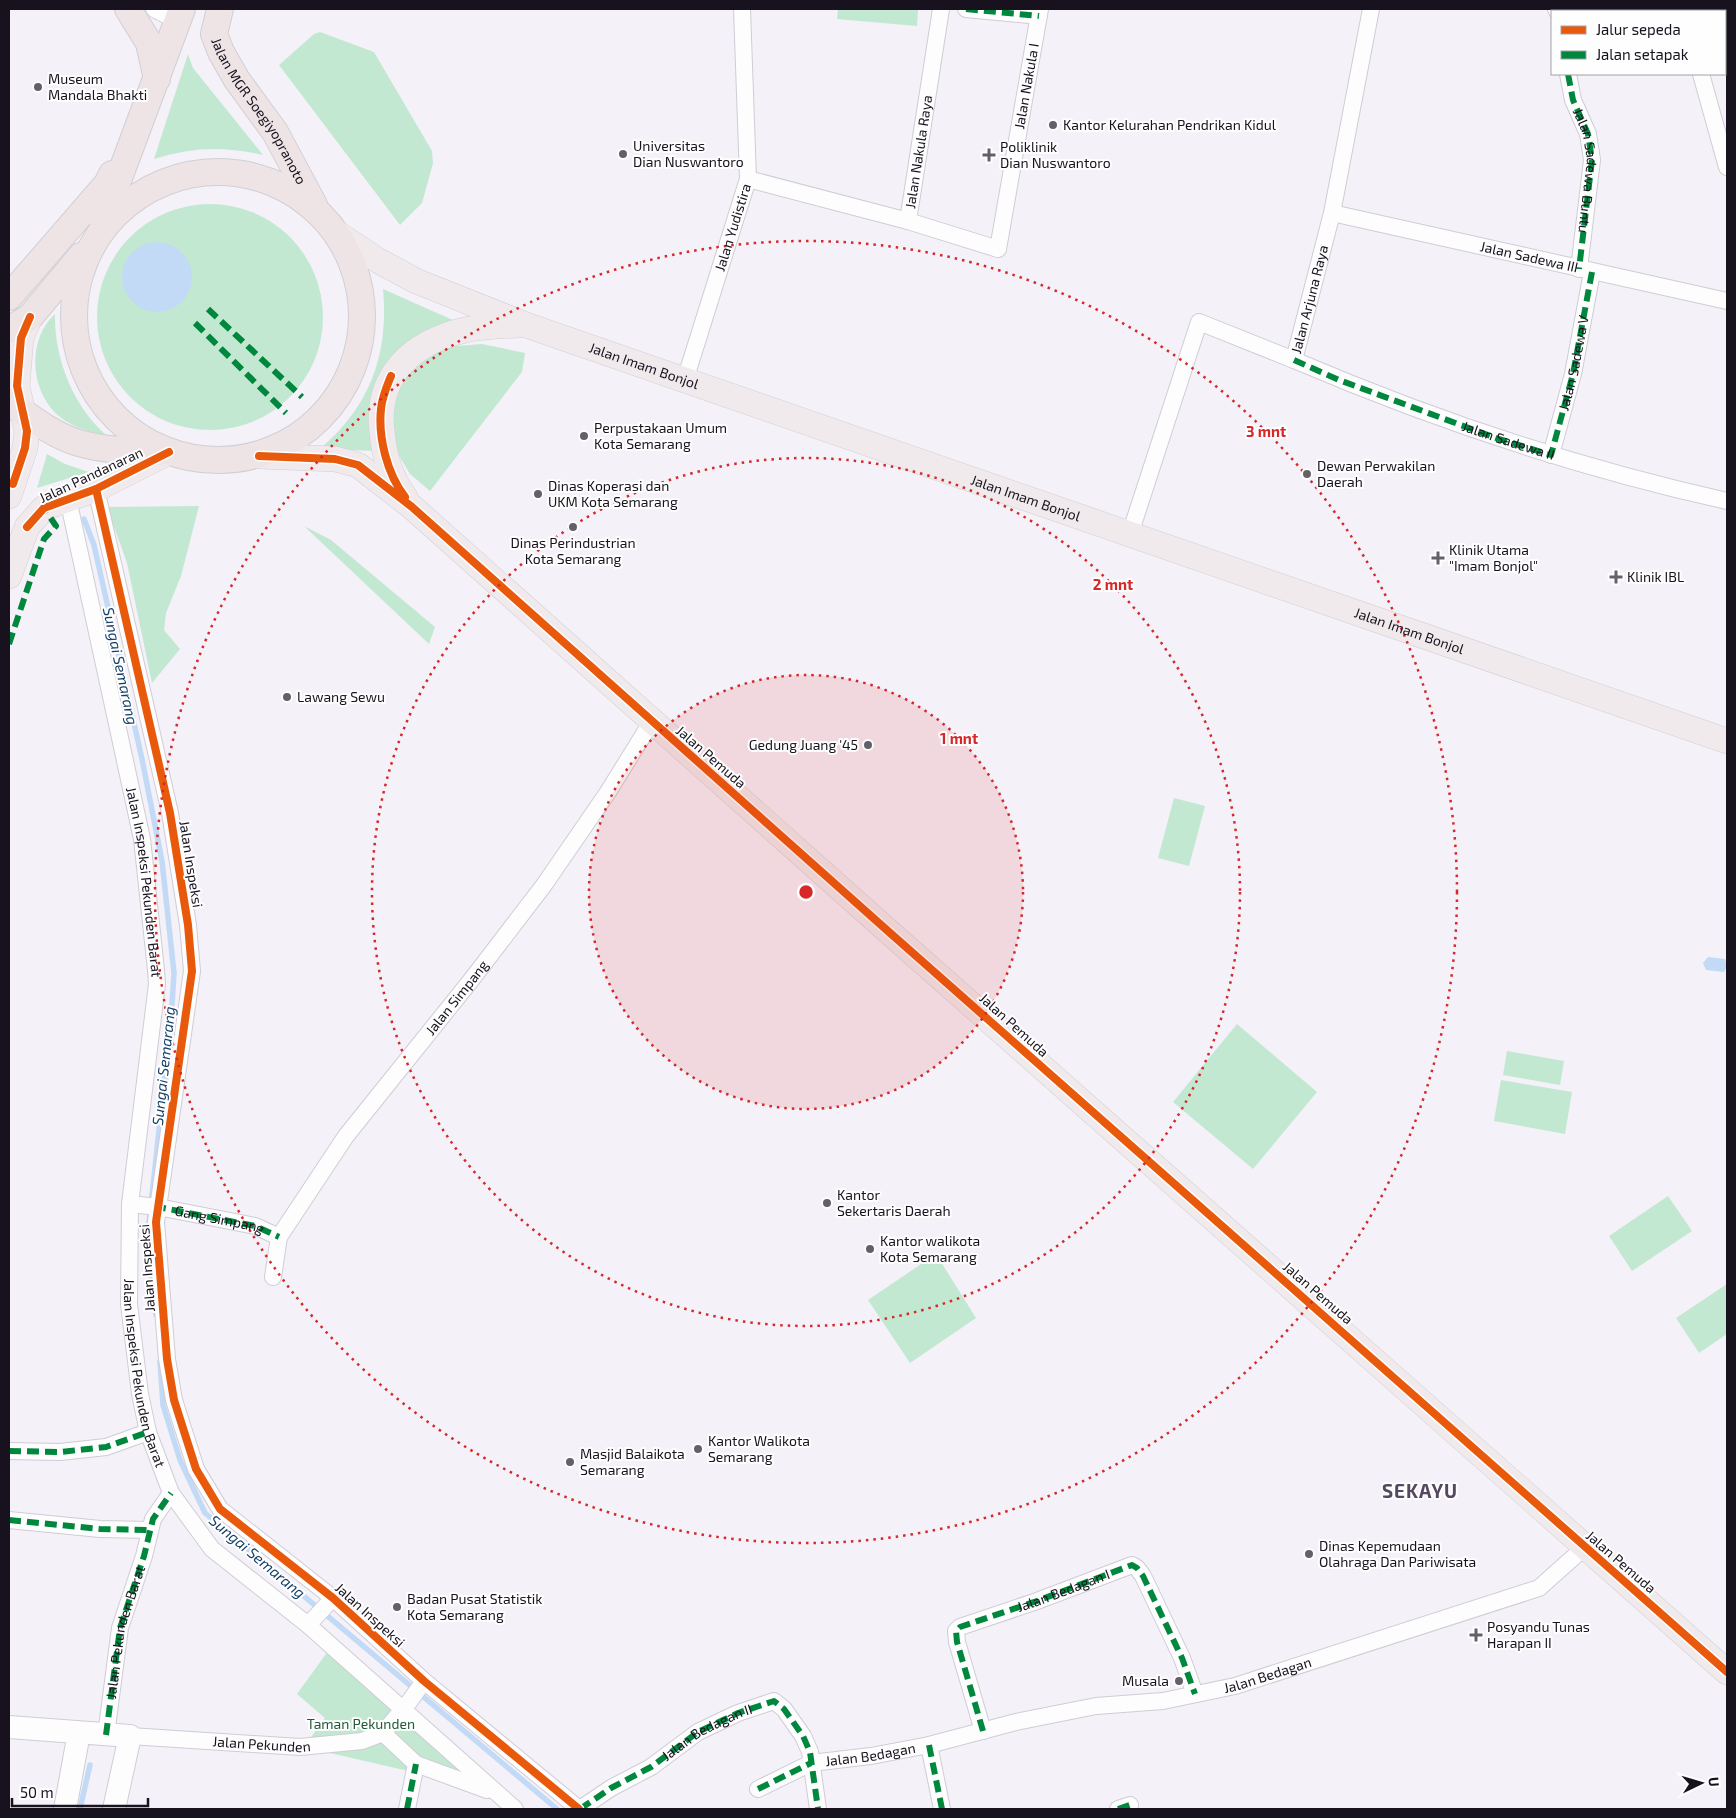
<svg xmlns="http://www.w3.org/2000/svg" width="1736" height="1818" font-family="'Exo 2',sans-serif">
	<style>
		.green { fill: #c2e8d1 }
		.water { fill: #c2daf6 }
		.lines { fill: none; stroke-linecap: round; stroke-linejoin: round }
		.stream { stroke: #c2daf6; stroke-width: 5.5 }
		.minor-casing { stroke: #d0ccd5; stroke-width: 18 }
		.secondary-casing { stroke: #d0ccd5; stroke-width: 24 }
		.primary-casing { stroke: #d1cfd4; stroke-width: 26 }
		.trunk-casing { stroke: #d1cfd4; stroke-width: 28 }
		.minor { stroke: #fdfdfe; stroke-width: 16 }
		.secondary { stroke: #fdfdfe; stroke-width: 22 }
		.primary { stroke: #f1eaec; stroke-width: 25 }
		.trunk { stroke: #eee4e6; stroke-width: 26 }
		.quiet { stroke: #00873e; stroke-width: 6; stroke-dasharray: 12 6; stroke-linecap: butt }
		.cycleway-casing { stroke: #fefefe; stroke-width: 11 }
		.cycleway { stroke: #e8590c; stroke-width: 8 }
		.ring { fill: none; stroke: #d62828; stroke-width: 2.5; stroke-dasharray: 2.5 5 }
		.poi-dot { fill: #64606a; stroke: #fefefe; stroke-width: 2 }
		.labels { text-anchor: middle; stroke-width: 4; stroke-linejoin: round; paint-order: stroke }
		.poi-label { font-size: 14px; fill: #17121d; stroke: #fefefe; text-anchor: start }
		.street-label { font-size: 14px; fill: #17121d; stroke: #fefefe }
		.park-label { font-size: 14px; fill: #205937; stroke: #fefefe }
		.water-label { font-size: 15px; font-style: italic; fill: #133f66; stroke: #fefefe }
		.district-label { font-size: 19px; font-weight: bold; letter-spacing: 1px; fill: #554962; stroke: #fefefe }
		.centre { fill: #d62828; stroke: #fefefe; stroke-width: 2.5 }
		.ring-label { font-size: 15px; text-anchor: middle; font-weight: bold; fill: #d62828; stroke: #fefefe; stroke-width: 4; stroke-linejoin: round; paint-order: stroke }
	</style>
	<rect width="100%" height="100%" fill="#f4f1f8"/>
	<path class="green" d="M 838,9 L 918,9 L 917,26 L 837,19 Z
		M 320,32 L 374,52 L 432,151 L 433,163 L 422,203 L 400,225 L 279,65 L 314,34 Z
		M 188,54 L 193,68 L 263,155 C 223,146 193,147 154,159 Z
		M97 317a113 113 0 1 1 226 0a113 113 0 1 1-226 0Z
		M 383,289 L 455,321 L 414,342 L 376,451 L 320,449 C 370,406 389,355 383,289 Z
		M 55,314 C 54,358 73,406 106,435 C 90,432 74,428 60,417 C 30,393 26,340 55,314 Z
		M 482,344 L 525,353 L 522,372 L 430,491 L 410,474 L 398,454 L 391,411 L 400,377 L 444,347 Z
		M 47,454 L 65,464 L 89,472 L 37,488 Z
		M 199,506 L 181,576 L 166,613 L 164,630 L 180,649 L 152,683 L 127,563 L 107,507 Z
		M 304,526 L 331,540 L 435,627 L 429,644 Z
		M 1174,798 L 1205,806 L 1189,866 L 1158,858 Z
		M 1237,1024 L 1317,1092 L 1253,1169 L 1173,1102 Z
		M 1507,1051 L 1564,1061 L 1560,1085 L 1503,1075 Z
		M 1501,1080 L 1572,1092 L 1565,1134 L 1494,1121 Z
		M 1668,1196 L 1692,1231 L 1632,1271 L 1609,1236 Z
		M 936,1254 L 976,1318 L 910,1363 L 868,1300 Z
		M 1727,1284 L 1727,1334 L 1699,1353 L 1676,1318 Z
		M 331,1647 L 479,1783 L 443,1779 L 304,1747 L 325,1718 L 297,1694 Z"/>
	<path class="water" d="M122 277a35 35 0 1 1 70 0a35 35 0 1 1-70 0Z
		M 1708,957 L 1725,959 L 1727,966 L 1724,972 L 1706,970 L 1703,963 Z"/>
	<g class="lines">
		<path class="stream" d="M 84,519 L 94,545 L 142,759 L 162,861 L 174,973 L 171,1020 L 147,1241 L 156,1315
			M 160,1361 L 163,1405 L 180,1460 L 205,1513 L 557,1809
			M 80,1809 L 90,1765"/>
		<defs>
			<g id="minor">
				<path d="M 154,9 L 178,21"/>
				<path d="M 966,9 L 1039,16"/>
				<path d="M 1556,9 L 1557,11"/>
				<path d="M 1683,9 L 1683,11"/>
				<path id="s1" d="M 1568,74 L 1573,100 L 1588,134 L 1592,160 L 1579,269"/>
				<path d="M 1701,74 L 1727,167"/>
				<path id="s2" d="M 748,179 L 908,221 L 998,249 L 1040,9"/>
				<path id="s3" d="M 1332,213 L 1727,301"/>
				<path id="s4" d="M 908,221 L 941,9"/>
				<path id="s5" d="M 1294,360 C 1434,420 1579,468 1727,501"/>
				<path id="s6" d="M 685,380 L 748,179 L 742,9"/>
				<path d="M 1551,455 L 1573,374 L 1592,272"/>
				<path d="M 96,489 L 170,813 L 188,925 L 192,971 L 156,1222 L 167,1359 L 174,1400 L 196,1469 L 220,1509 L 333,1598 L 424,1681 L 579,1809"/>
				<path id="s7" d="M 68,499 L 142,839 L 156,970 L 157,984 L 130,1204 L 129,1304 L 140,1394 L 148,1432 L 171,1493 L 212,1549 L 308,1625 L 515,1809"/>
				<path id="s8" d="M 1130,534 L 1199,322 L 1294,360 L 1332,213 L 1371,9"/>
				<path id="s9" d="M 130,1204 L 158,1207 L 255,1226 L 279,1237"/>
				<path id="s10" d="M 273,1277 L 279,1237 L 346,1136 L 472,979 L 544,885 L 608,792 L 652,721"/>
				<path d="M 9,1451 L 60,1452 L 106,1447 L 148,1432"/>
				<path d="M 9,1520 L 100,1529 L 150,1530"/>
				<path d="M 308,1625 L 333,1598"/>
				<path id="s11" d="M 983,1731 L 957,1642 L 956,1631 L 960,1627 L 1037,1601 L 1132,1565 L 1137,1568 L 1143,1576 L 1182,1658 L 1195,1694"/>
				<path d="M 383,1733 L 409,1702 L 424,1681"/>
				<path d="M 106,1735 L 120,1628 L 144,1556 L 153,1519 L 171,1493"/>
				<path id="s12" d="M 130,1736 L 300,1747 L 362,1741 L 383,1733 L 416,1764 L 487,1790"/>
				<path d="M 929,1745 L 942,1809"/>
				<path id="s13" d="M 758,1789 L 811,1763 L 871,1756 L 929,1745 L 1016,1722 L 1096,1706 L 1163,1701 L 1235,1686 L 1539,1588 L 1585,1547"/>
				<path d="M 407,1809 L 416,1764"/>
				<path id="s14" d="M 580,1809 L 611,1788 L 651,1767 L 698,1732 L 738,1713 L 774,1701 L 784,1709 L 803,1736 L 810,1752 L 818,1809"/>
				<path d="M 1118,1809 L 1130,1805"/>
			</g>
			<path id="secondary" d="M 9,1727 L 130,1736 L 114,1809
				M 65,1809 L 79,1733"/>
			<g id="primary">
				<path id="s15" d="M 335,232 L 379,261 L 416,281 L 526,325 L 1727,741"/>
				<path d="M 259,456 L 335,459 L 358,465 L 412,507 L 889,932 L 1727,1672"/>
				<path d="M 9,496 L 25,448 L 27,431 L 17,386 L 21,338 L 30,317"/>
				<path d="M 405,497 C 391,479 384,454 382,432 C 375,375 413,342 465,330 C 482,326 501,326 518,325"/>
				<path d="M 9,576 L 27,527 L 44,508 L 96,489 L 169,452"/>
			</g>
			<g id="trunk">
				<path d="M 128,9 L 149,43 L 157,79"/>
				<path id="s16" d="M 220,9 L 214,34 L 221,52 L 237,80 L 275,132 L 314,205"/>
				<circle cx="218" cy="316" r="144"/>
				<path d="M 103,221 L 182,9"/>
				<path d="M 9,297 L 107,184 L 112,174"/>
				<path d="M 9,330 L 30,317 L 81,256"/>
				<path d="M 9,402 C 30,417 54,436 79,443 C 106,451 134,450 161,452"/>
			</g>
		</defs>
		<use href="#minor" class="minor-casing"/>
		<use href="#secondary" class="secondary-casing"/>
		<use href="#primary" class="primary-casing"/>
		<use href="#trunk" class="trunk-casing"/>
		<use href="#minor" class="minor"/>
		<use href="#secondary" class="secondary"/>
		<use href="#primary" class="primary"/>
		<use href="#trunk" class="trunk"/>
		<g class="quiet">
			<path d="M 966,9 L 1039,16"/>
			<path d="M 1556,9 L 1557,11"/>
			<path d="M 1568,74 L 1573,100 L 1588,134 L 1592,160 L 1579,269"/>
			<path d="M 208,309 L 302,397"/>
			<path d="M 195,323 L 286,413"/>
			<path id="s17" d="M 1294,360 L 1339,380 L 1496,438 L 1551,455 L 1573,374 L 1592,272"/>
			<path d="M 9,644 L 44,539 L 56,526 L 44,508"/>
			<path d="M 157,1211 L 158,1207 L 255,1226 L 279,1237"/>
			<path d="M 9,1451 L 60,1452 L 106,1447 L 148,1432"/>
			<path d="M 9,1520 L 100,1529 L 150,1530"/>
			<path d="M 983,1731 L 957,1642 L 956,1631 L 960,1627 L 1037,1601 L 1132,1565 L 1137,1568 L 1143,1576 L 1182,1658 L 1195,1694"/>
			<path id="s18" d="M 106,1735 L 120,1628 L 144,1556 L 153,1519 L 171,1493"/>
			<path d="M 929,1745 L 942,1809"/>
			<path d="M 758,1789 L 811,1763"/>
			<path d="M 407,1809 L 416,1764"/>
			<path d="M 580,1809 L 611,1788 L 651,1767 L 698,1732 L 738,1713 L 774,1701 L 784,1709 L 803,1736 L 810,1752 L 818,1809"/>
			<path d="M 1118,1809 L 1130,1805"/>
		</g>
		<defs>
			<path id="cycleway" d="M 391,376 C 387,386 382,397 381,409 C 378,437 387,474 405,497
				M 259,456 L 335,459 L 358,465 L 412,507 L 889,932 L 1727,1672
				M 13,484 L 25,448 L 27,431 L 17,386 L 21,338 L 30,317
				M 96,489 L 170,813 L 188,925 L 192,971 L 156,1222 L 167,1359 L 174,1400 L 196,1469 L 220,1509 L 333,1598 L 424,1681 L 579,1809
				M 27,527 L 44,508 L 96,489 L 169,452"/>
		</defs>
		<use href="#cycleway" class="cycleway-casing"/>
		<use href="#cycleway" class="cycleway"/>
	</g>
	<circle cx="806" cy="892" r="217" fill="#d62828" fill-opacity=".12"/>
	<g class="ring">
		<circle cx="806" cy="892" r="217"/>
		<circle cx="806" cy="892" r="434"/>
		<circle cx="806" cy="892" r="651"/>
	</g>
	<g class="poi-dot">
		<circle cx="38" cy="87" r="5"/>
		<circle cx="1053" cy="125" r="5"/>
		<circle cx="623" cy="154" r="5"/>
		<path d="M986.5 147.5h5v5h5v5h-5v5h-5v-5h-5v-5h5z"/>
		<circle cx="584" cy="436" r="5"/>
		<circle cx="1307" cy="474" r="5"/>
		<circle cx="538" cy="494" r="5"/>
		<circle cx="573" cy="527" r="5"/>
		<path d="M1435.5 550.5h5v5h5v5h-5v5h-5v-5h-5v-5h5z"/>
		<path d="M1613.5 569.5h5v5h5v5h-5v5h-5v-5h-5v-5h5z"/>
		<circle cx="287" cy="697" r="5"/>
		<circle cx="868" cy="745" r="5"/>
		<circle cx="827" cy="1203" r="5"/>
		<circle cx="870" cy="1249" r="5"/>
		<circle cx="698" cy="1449" r="5"/>
		<circle cx="570" cy="1462" r="5"/>
		<circle cx="1309" cy="1554" r="5"/>
		<circle cx="397" cy="1607" r="5"/>
		<path d="M1473.5 1627.5h5v5h5v5h-5v5h-5v-5h-5v-5h5z"/>
		<circle cx="1179" cy="1681" r="5"/>
	</g>
	<g class="labels">
		<g class="poi-label">
			<text x="48" y="84">Museum<tspan x="48" dy="16">Mandala Bhakti</tspan></text>
			<text x="1063" y="130">Kantor Kelurahan Pendrikan Kidul</text>
			<text x="633" y="151">Universitas<tspan x="633" dy="16">Dian Nuswantoro</tspan></text>
			<text x="1000" y="152">Poliklinik<tspan x="1000" dy="16">Dian Nuswantoro</tspan></text>
			<text x="594" y="433">Perpustakaan Umum<tspan x="594" dy="16">Kota Semarang</tspan></text>
			<text x="1317" y="471">Dewan Perwakilan<tspan x="1317" dy="16">Daerah</tspan></text>
			<text x="548" y="491">Dinas Koperasi dan<tspan x="548" dy="16">UKM Kota Semarang</tspan></text>
			<text x="573" y="548" text-anchor="middle">Dinas Perindustrian<tspan x="573" dy="16">Kota Semarang</tspan></text>
			<text x="1449" y="555">Klinik Utama<tspan x="1449" dy="16">"Imam Bonjol"</tspan></text>
			<text x="1627" y="582">Klinik IBL</text>
			<text x="297" y="702">Lawang Sewu</text>
			<text x="858" y="750" text-anchor="end">Gedung Juang '45</text>
			<text x="837" y="1200">Kantor<tspan x="837" dy="16">Sekertaris Daerah</tspan></text>
			<text x="880" y="1246">Kantor walikota<tspan x="880" dy="16">Kota Semarang</tspan></text>
			<text x="708" y="1446">Kantor Walikota<tspan x="708" dy="16">Semarang</tspan></text>
			<text x="580" y="1459">Masjid Balaikota<tspan x="580" dy="16">Semarang</tspan></text>
			<text x="1319" y="1551">Dinas Kepemudaan<tspan x="1319" dy="16">Olahraga Dan Pariwisata</tspan></text>
			<text x="407" y="1604">Badan Pusat Statistik<tspan x="407" dy="16">Kota Semarang</tspan></text>
			<text x="1487" y="1632">Posyandu Tunas<tspan x="1487" dy="16">Harapan II</tspan></text>
			<text x="1169" y="1686" text-anchor="end">Musala</text>
		</g>
		<g class="street-label">
			<text dy="5" stroke="none"><textPath href="#s2" startOffset="425">Jalan Nakula I</textPath></text>
			<text dy="5" stroke="none"><textPath href="#s16" startOffset="115">Jalan MGR Soegiyopranoto</textPath></text>
			<text dy="5" stroke="none"><textPath href="#s4" startOffset="70">Jalan Nakula Raya</textPath></text>
			<text dy="5" stroke="none"><textPath href="#s1" startOffset="100">Jalan Sadewa Buntu</textPath></text>
			<text dy="5" stroke="none"><textPath href="#s6" startOffset="160">Jalan Yudistira</textPath></text>
			<text dy="5" stroke="none"><textPath href="#s3" startOffset="202">Jalan Sadewa III</textPath></text>
			<text dy="5" stroke="none"><textPath href="#s8" startOffset="388">Jalan Arjuna Raya</textPath></text>
			<text dy="5" stroke="none"><textPath href="#s17" startOffset="369">Jalan Sadewa V</textPath></text>
			<text dy="5" stroke="none"><textPath href="#s15" startOffset="338">Jalan Imam Bonjol</textPath></text>
			<text dy="5" stroke="none"><textPath href="#s5" startOffset="229">Jalan Sadewa II</textPath></text>
			<text transform="translate(91 475) rotate(-25)" y="5">Jalan Pandanaran</text>
			<text dy="5" stroke="none"><textPath href="#s15" startOffset="742">Jalan Imam Bonjol</textPath></text>
			<text dy="5" stroke="none"><textPath href="#s15" startOffset="1148">Jalan Imam Bonjol</textPath></text>
			<text transform="translate(711 757) rotate(41)" y="5">Jalan Pemuda</text>
			<text transform="translate(191 864) rotate(81)" y="5">Jalan Inspeksi</text>
			<text dy="5" stroke="none"><textPath href="#s7" startOffset="391">Jalan Inspeksi Pekunden Barat</textPath></text>
			<text dy="5" stroke="none"><textPath href="#s10" startOffset="339">Jalan Simpang</textPath></text>
			<text transform="translate(1014 1025) rotate(42)" y="5">Jalan Pemuda</text>
			<text dy="5" stroke="none"><textPath href="#s9" startOffset="91">Gang Simpang</textPath></text>
			<text transform="translate(147 1268) rotate(-94)" y="5">Jalan Inspeksi</text>
			<text transform="translate(1318 1293) rotate(41)" y="5">Jalan Pemuda</text>
			<text dy="5" stroke="none"><textPath href="#s7" startOffset="886">Jalan Inspeksi Pekunden Barat</textPath></text>
			<text transform="translate(1621 1562) rotate(41)" y="5">Jalan Pemuda</text>
			<text dy="5" stroke="none"><textPath href="#s11" startOffset="219">Jalan Bedagan I</textPath></text>
			<text transform="translate(370 1615) rotate(42)" y="5">Jalan Inspeksi</text>
			<text dy="5" stroke="none"><textPath href="#s18" startOffset="105">Jalan Pekunden Barat</textPath></text>
			<text dy="5" stroke="none"><textPath href="#s13" startOffset="525">Jalan Bedagan</textPath></text>
			<text dy="5" stroke="none"><textPath href="#s14" startOffset="149">Jalan Bedagan II</textPath></text>
			<text dy="5" stroke="none"><textPath href="#s12" startOffset="132">Jalan Pekunden</textPath></text>
			<text dy="5" stroke="none"><textPath href="#s13" startOffset="119">Jalan Bedagan</textPath></text>
		</g>
		<g class="park-label">
			<text x="361" y="1729">Taman Pekunden</text>
		</g>
		<g class="water-label">
			<text transform="translate(120 666) rotate(78)" y="5">Sungai Semarang</text>
			<text transform="translate(164 1066) rotate(-84)" y="5">Sungai Semarang</text>
			<text transform="translate(257 1557) rotate(40)" y="5">Sungai Semarang</text>
		</g>
		<g class="district-label">
			<text x="1420" y="1498">SEKAYU</text>
		</g>
	</g>
	<circle cx="806" cy="892" r="8" class="centre"/>
	<g class="ring-label">
		<text x="1266" y="437">3 mnt</text>
		<text x="1113" y="590">2 mnt</text>
		<text x="959" y="744">1 mnt</text>
	</g>
	<rect width="1736" height="1818" fill="none" stroke="#17121d" stroke-width="20"/>
	<rect x="1551" y="10" width="175" height="65" fill="#fefefe" stroke="#a2a0a4"/>
	<rect x="1561" y="26" width="25" height="8" fill="#e8590c" stroke="#a2a0a4"/>
	<text x="1596" y="35" font-size="15" fill="#17121d">Jalur sepeda</text>
	<rect x="1561" y="51" width="25" height="8" fill="#00873e" stroke="#a2a0a4"/>
	<text x="1596" y="60" font-size="15" fill="#17121d">Jalan setapak</text>
	<g transform="translate(1701 1783) rotate(85)" stroke="#fefefe" stroke-width="4" paint-order="stroke">
	<path d="M0-4L9 19L0 12L-9 19Z" fill="#17121d"/>
	<text y="-8" font-size="14" font-weight="bold" text-anchor="middle" fill="#17121d">U</text>
	</g>
	<path d="M12 1798v8h136v-8" fill="none" stroke="#17121d" stroke-width="2.5"/>
	<text x="20" y="1798" font-size="15" fill="#17121d" stroke="#fefefe" stroke-width="4" paint-order="stroke">50 m</text>
</svg>
